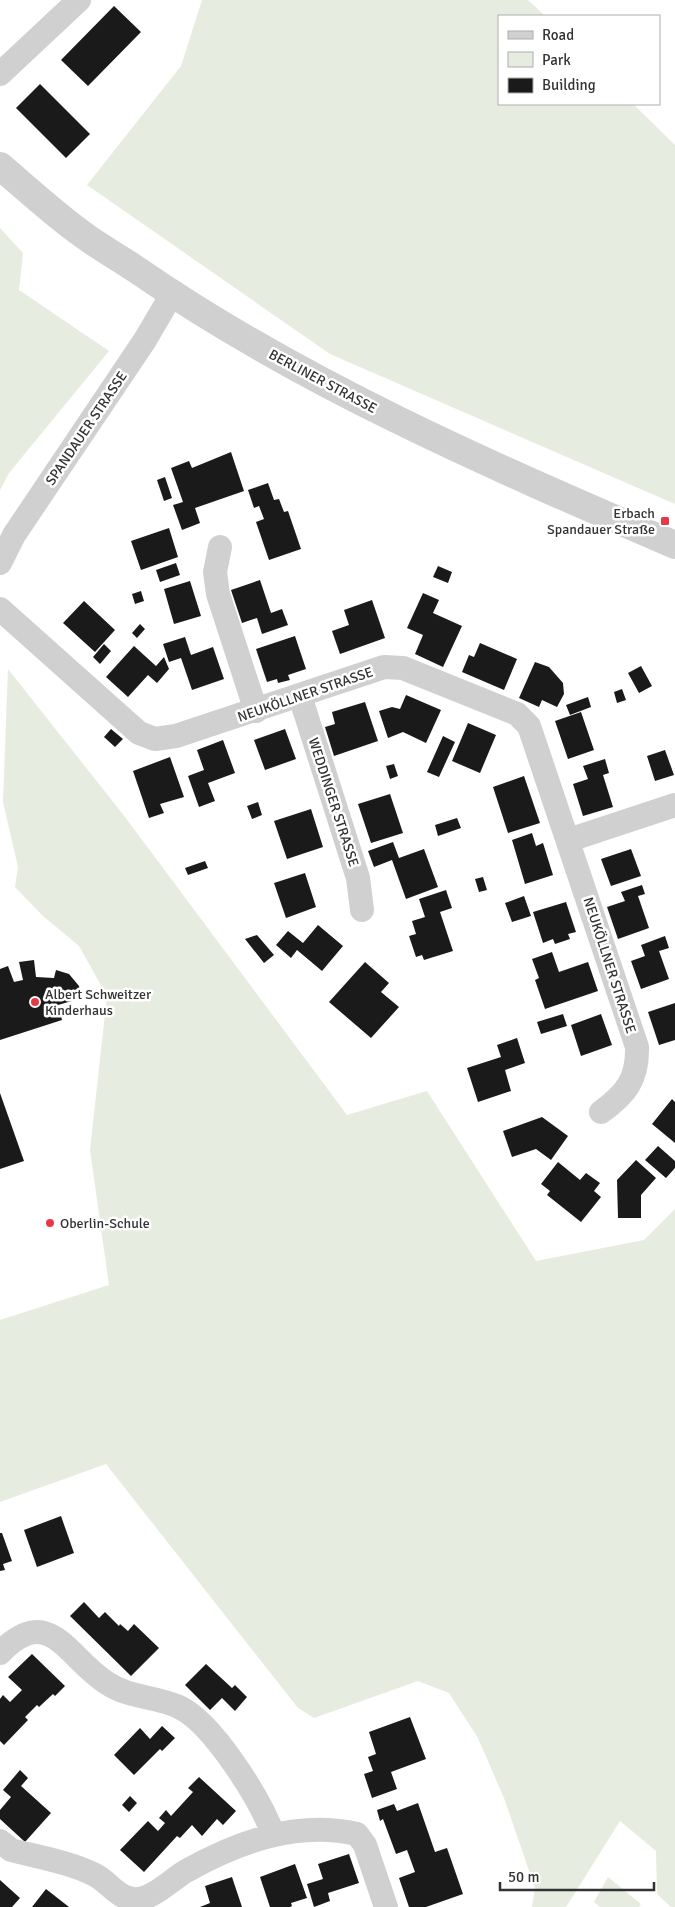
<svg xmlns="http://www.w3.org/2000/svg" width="675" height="1907" font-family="Signika,sans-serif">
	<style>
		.green { fill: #e6ecdf }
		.building { fill: #1a1a1a }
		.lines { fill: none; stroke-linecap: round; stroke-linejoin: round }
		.minor { stroke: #d0d0d0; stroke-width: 24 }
		.tertiary { stroke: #d0d0d0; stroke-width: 28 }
		.poi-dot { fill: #e63946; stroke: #fff; stroke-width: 2 }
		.labels { text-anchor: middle; stroke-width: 5; stroke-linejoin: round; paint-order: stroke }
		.street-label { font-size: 14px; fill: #333; stroke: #fff }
		.poi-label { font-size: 14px; fill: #333; stroke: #fff; text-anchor: start }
	</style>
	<rect width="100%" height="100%" fill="#fff"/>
	<path class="green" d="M 202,0 L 528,0 L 545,16 L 499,16 L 499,104 L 633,104 L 675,145 L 675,504 L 330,354 L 87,185 L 181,66 Z
		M 0,228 L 23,253 L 19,290 L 109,351 L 9,473 L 0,490 Z
		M 8,669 L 125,817 L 347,1115 L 427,1091 L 536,1261 L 644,1240 L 675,1209 L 675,1907 L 671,1907 L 657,1894 L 656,1851 L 620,1821 L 566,1907 L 532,1907 L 535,1888 L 504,1798 L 478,1738 L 449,1693 L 418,1681 L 314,1718 L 298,1708 L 106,1464 L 0,1502 L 0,1320 L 109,1285 L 90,1150 L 107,996 L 79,946 L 43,916 L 15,887 L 18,867 L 3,802 Z
		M 608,1877 L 641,1904 L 639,1907 L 600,1907 L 594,1902 Z"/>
	<path class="building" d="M 114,6 L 141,32 L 88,86 L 61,60 Z
		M 40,84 L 90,134 L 66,158 L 16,108 Z
		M 231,452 L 244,491 L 195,508 L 200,523 L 182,530 L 173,505 L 183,502 L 171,468 L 189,461 L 192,468 Z
		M 165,477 L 172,498 L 164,501 L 157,480 Z
		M 268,483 L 274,500 L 279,499 L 284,512 L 288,511 L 301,549 L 269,560 L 256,522 L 264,519 L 259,506 L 254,508 L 248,490 Z
		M 169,528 L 178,557 L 141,570 L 131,541 Z
		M 176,563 L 180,575 L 160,582 L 156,570 Z
		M 438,566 L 452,572 L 448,583 L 433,577 Z
		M 260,580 L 271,613 L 282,609 L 288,625 L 262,634 L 257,618 L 242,623 L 231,590 Z
		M 190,581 L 201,616 L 174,624 L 164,589 Z
		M 141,591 L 144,601 L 135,604 L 132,594 Z
		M 423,593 L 439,600 L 433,613 L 462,626 L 443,667 L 415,654 L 423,635 L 407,628 Z
		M 372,600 L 385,638 L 340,654 L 332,631 L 349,625 L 344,610 Z
		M 84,601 L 115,630 L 95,652 L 63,623 Z
		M 140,624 L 145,629 L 137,638 L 132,633 Z
		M 295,636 L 306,669 L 288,675 L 290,680 L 278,683 L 277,679 L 267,682 L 256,649 Z
		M 185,637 L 191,655 L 213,647 L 224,679 L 192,690 L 181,658 L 169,662 L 163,644 Z
		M 480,643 L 517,659 L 504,690 L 462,672 L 469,655 L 474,657 Z
		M 104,644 L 111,651 L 100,664 L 93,657 Z
		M 134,646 L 156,666 L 164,657 L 169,669 L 157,683 L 148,675 L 128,697 L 106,677 Z
		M 535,662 L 549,667 L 563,683 L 564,694 L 557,707 L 542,700 L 539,707 L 519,698 Z
		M 641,666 L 652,686 L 639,693 L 628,673 Z
		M 622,689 L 626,700 L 617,703 L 614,692 Z
		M 406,695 L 441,710 L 426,743 L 403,732 L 388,738 L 379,711 L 392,707 L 400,709 Z
		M 588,697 L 591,707 L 570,715 L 566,705 Z
		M 365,702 L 378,741 L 334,756 L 325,727 L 335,724 L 332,712 Z
		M 581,712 L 594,750 L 568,759 L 555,721 Z
		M 468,723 L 496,735 L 480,773 L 452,761 Z
		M 111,729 L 123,739 L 115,747 L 104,737 Z
		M 285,729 L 296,759 L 265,770 L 254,740 Z
		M 443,736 L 455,742 L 439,777 L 427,772 Z
		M 223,740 L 235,773 L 208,783 L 215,801 L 199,807 L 188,776 L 204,770 L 197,750 Z
		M 665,750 L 674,775 L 655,781 L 647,756 Z
		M 170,757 L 184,797 L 160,804 L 164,813 L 149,818 L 133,771 Z
		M 605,759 L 609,773 L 603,775 L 613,807 L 583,816 L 573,784 L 588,779 L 583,766 Z
		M 394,764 L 398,776 L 390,779 L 386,766 Z
		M 524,776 L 540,823 L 508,833 L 493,787 Z
		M 390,794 L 403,833 L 371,843 L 358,804 Z
		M 258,802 L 262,815 L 252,819 L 247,806 Z
		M 311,809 L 323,847 L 287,859 L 274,821 Z
		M 457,818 L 461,828 L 438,836 L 435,825 Z
		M 532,833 L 536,846 L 543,843 L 553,875 L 525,884 L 512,840 Z
		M 393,842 L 399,858 L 424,849 L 438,887 L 406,899 L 392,860 L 374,867 L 368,851 Z
		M 631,849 L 641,876 L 611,886 L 601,859 Z
		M 205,861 L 208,868 L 188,875 L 185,868 Z
		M 305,873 L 316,907 L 286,918 L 274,883 Z
		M 483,877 L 487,890 L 479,892 L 475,879 Z
		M 642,885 L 645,894 L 638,896 L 649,928 L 618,939 L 607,907 L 625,901 L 621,892 Z
		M 446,890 L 452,908 L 440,912 L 453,951 L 424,960 L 422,955 L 416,957 L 409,936 L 416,934 L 412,921 L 425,917 L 419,899 Z
		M 524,896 L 531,916 L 512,922 L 505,903 Z
		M 566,902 L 576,932 L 568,934 L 570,939 L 555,944 L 553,939 L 543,943 L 533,912 Z
		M 318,925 L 343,946 L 322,971 L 297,950 L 291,958 L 276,945 L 288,931 L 303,943 Z
		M 257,935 L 274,955 L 264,963 L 245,939 Z
		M 665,936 L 669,948 L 659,951 L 669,979 L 641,989 L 631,961 L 645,956 L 641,945 Z
		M 552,952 L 559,972 L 588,962 L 598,991 L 545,1009 L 535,980 L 539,978 L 532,959 Z
		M 34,960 L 36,977 L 54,978 L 56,970 L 69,974 L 79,986 L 82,998 L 58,1005 L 62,1020 L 0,1040 L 0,969 L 8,966 L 14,982 L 23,980 L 19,962 Z
		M 365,962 L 389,983 L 381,992 L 399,1007 L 371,1038 L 329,1002 Z
		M 675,1003 L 675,1040 L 659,1045 L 648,1012 Z
		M 563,1014 L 567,1026 L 541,1034 L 537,1022 Z
		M 601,1014 L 612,1045 L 581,1056 L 571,1025 Z
		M 517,1038 L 525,1063 L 505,1070 L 511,1091 L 478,1102 L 467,1068 L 501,1057 L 497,1045 Z
		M 0,1093 L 24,1161 L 0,1169 Z
		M 672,1099 L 675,1102 L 675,1143 L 652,1124 Z
		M 542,1117 L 568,1136 L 551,1160 L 536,1149 L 512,1157 L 503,1131 Z
		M 658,1146 L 675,1161 L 675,1168 L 666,1178 L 645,1160 Z
		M 636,1160 L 656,1178 L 641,1195 L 641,1218 L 618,1218 L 617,1180 Z
		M 558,1162 L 580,1180 L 586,1173 L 600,1183 L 594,1191 L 601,1197 L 581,1222 L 547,1195 L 550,1191 L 541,1184 Z
		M 61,1516 L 74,1553 L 37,1567 L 24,1530 Z
		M 0,1533 L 2,1533 L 12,1561 L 3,1564 L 5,1570 L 0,1571 Z
		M 84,1602 L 99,1618 L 105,1612 L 119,1626 L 120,1624 L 128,1631 L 134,1624 L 159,1648 L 131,1676 L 70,1616 Z
		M 32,1654 L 65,1686 L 55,1696 L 53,1694 L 39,1707 L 37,1705 L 25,1717 L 28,1720 L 4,1745 L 0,1741 L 0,1699 L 3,1695 L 10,1702 L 22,1690 L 8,1677 Z
		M 206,1664 L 232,1688 L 235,1685 L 247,1697 L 235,1711 L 222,1698 L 210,1710 L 185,1685 Z
		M 410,1717 L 426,1759 L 391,1772 L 397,1789 L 372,1798 L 364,1774 L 373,1771 L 368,1757 L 376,1754 L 369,1732 Z
		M 162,1726 L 175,1738 L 162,1751 L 160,1749 L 134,1775 L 114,1755 L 140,1728 L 150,1739 Z
		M 20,1770 L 28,1778 L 21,1786 L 51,1813 L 25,1842 L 0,1819 L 0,1810 L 11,1797 L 3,1790 Z
		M 199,1777 L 236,1811 L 223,1825 L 217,1819 L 202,1836 L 192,1825 L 180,1838 L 177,1836 L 144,1872 L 120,1850 L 148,1821 L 158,1831 L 165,1823 L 159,1818 L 166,1810 L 171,1816 L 193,1792 L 188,1788 Z
		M 130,1796 L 137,1803 L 129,1812 L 122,1805 Z
		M 418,1803 L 435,1852 L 447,1848 L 463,1894 L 426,1907 L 409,1907 L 399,1878 L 415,1872 L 407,1850 L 396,1854 L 383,1819 L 380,1821 L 377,1810 L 394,1804 L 397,1811 Z
		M 349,1854 L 359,1883 L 328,1893 L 330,1901 L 314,1907 L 307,1884 L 323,1879 L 318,1864 Z
		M 295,1864 L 307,1898 L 291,1903 L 292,1906 L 290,1907 L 270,1907 L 260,1877 Z
		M 232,1877 L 242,1907 L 200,1907 L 210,1903 L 205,1886 Z
		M 0,1880 L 20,1898 L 12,1907 L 0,1907 Z
		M 46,1889 L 69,1907 L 32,1907 Z"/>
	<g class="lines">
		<path class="minor" d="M 0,74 L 79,0
			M 220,547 L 215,572 L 218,594 L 256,711
			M 0,563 L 14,535 L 145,340 L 172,294
			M 0,609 L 139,733 L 155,739 L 176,736 L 384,667 L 403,668 L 517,714 L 529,726 L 637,1047 C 638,1079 626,1094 601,1112
			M 300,696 L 358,878 L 362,910
			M 569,840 L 675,805
			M 0,1653 C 50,1602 66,1657 107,1683 C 129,1698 155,1696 179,1707 C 213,1723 260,1799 273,1834
			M 0,1841 L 11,1850 C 38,1857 70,1862 95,1875 C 109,1882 116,1897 133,1899 C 151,1901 171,1880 186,1871 C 238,1842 297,1820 357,1834 L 365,1845 L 386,1907"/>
		<path class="tertiary" d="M 0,166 C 26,188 51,211 78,231 C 96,245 118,257 137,270 C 304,385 490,465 675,545"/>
	</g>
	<g class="poi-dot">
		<rect x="660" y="516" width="10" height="10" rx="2.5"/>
		<circle cx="35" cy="1002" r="5"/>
		<circle cx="50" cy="1223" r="5"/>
	</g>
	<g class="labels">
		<g class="street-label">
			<text transform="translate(323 381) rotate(28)" y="5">BERLINER STRASSE</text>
			<text transform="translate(86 428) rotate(-56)" y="5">SPANDAUER STRASSE</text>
			<text transform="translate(305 694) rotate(-19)" y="5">NEUKÖLLNER STRASSE</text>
			<text transform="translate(334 802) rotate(72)" y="5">WEDDINGER STRASSE</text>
			<text transform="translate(610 965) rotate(72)" y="5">NEUKÖLLNER STRASSE</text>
		</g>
		<g class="poi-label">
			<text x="655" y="518" text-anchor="end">Erbach<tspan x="655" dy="16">Spandauer Straße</tspan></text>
			<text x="45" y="999">Albert Schweitzer<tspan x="45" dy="16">Kinderhaus</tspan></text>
			<text x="60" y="1228">Oberlin-Schule</text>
		</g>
	</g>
	<rect x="498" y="15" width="162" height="90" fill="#ffffff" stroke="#adadad"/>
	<rect x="508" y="31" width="25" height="8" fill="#d0d0d0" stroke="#adadad"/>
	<text x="542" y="40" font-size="15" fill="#333333">Road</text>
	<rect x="508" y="52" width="25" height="15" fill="#e6ecdf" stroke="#adadad"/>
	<text x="542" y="65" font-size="15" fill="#333333">Park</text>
	<rect x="508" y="78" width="25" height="15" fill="#1a1a1a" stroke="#adadad"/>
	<text x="542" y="90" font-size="15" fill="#333333">Building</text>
	<path d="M500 1882v8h154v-8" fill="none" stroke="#333333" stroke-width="2.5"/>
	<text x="508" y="1882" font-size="15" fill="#333333" stroke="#ffffff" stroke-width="4" paint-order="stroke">50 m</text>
</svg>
